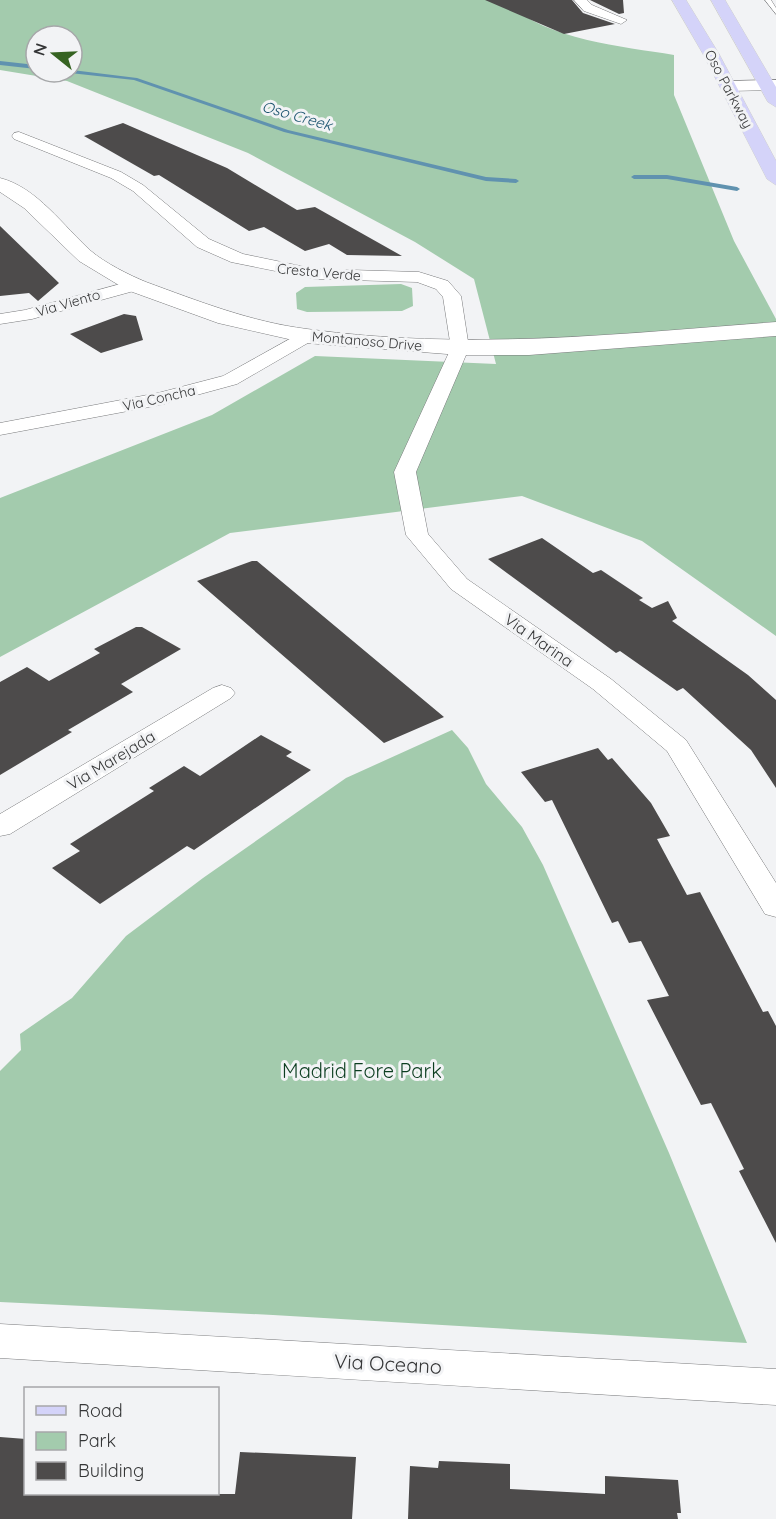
<svg xmlns="http://www.w3.org/2000/svg" width="776" height="1519" font-family="Quicksand,sans-serif">
	<style>
		.green { fill: #a3cbad; fill-rule: evenodd }
		.lines { fill: none; stroke-linecap: round; stroke-linejoin: round }
		.stream { fill: #6092af; fill-rule: evenodd }
		.building { fill: #4d4b4b }
		.lane-casing { stroke: #797a7c; stroke-width: 1 }
		.street-casing { stroke: #797a7c; stroke-width: 1 }
		.secondary-casing { stroke: #797a7c; stroke-width: 1 }
		.primary-casing { stroke: #cfcfcf; stroke-width: 1 }
		.lane { fill: #fff; fill-rule: evenodd }
		.street { fill: #fff; fill-rule: evenodd }
		.secondary { fill: #fff; fill-rule: evenodd }
		.primary { fill: #d4d3f9; fill-rule: evenodd }
		.labels { text-anchor: middle; stroke-width: 6; stroke-linejoin: round; paint-order: stroke }
		.far-street-label { font-size: 14px; fill: #353637; stroke: #f2f3f5 }
		.far-water-label { font-size: 15px; font-style: italic; fill: #1a536e; stroke: #f2f3f5 }
		.street-label { font-size: 16px; fill: #353637; stroke: #f2f3f5 }
		.near-park-label { font-size: 20px; fill: #0c3e20; stroke: #f2f3f5 }
		.near-street-label { font-size: 20px; fill: #353637; stroke: #f2f3f5 }
	</style>
	<rect width="100%" height="100%" fill="#f2f3f5"/>
	<path class="green" d="M 0,0 L 505,0 C 543,40 621,46 674,55 L 674,95 L 734,241 L 776,319 L 776,636 L 642,541 L 522,496 L 230,533 L 0,657 L 0,498 L 212,415 L 315,356 L 496,364 L 474,279 L 415,242 L 248,153 L 67,81 L 0,70 ZM 36,36 L 72,36 L 72,72 L 36,72 Z
		M 401,284 L 412,288 L 413,306 L 402,311 L 307,312 L 297,309 L 296,293 L 305,287 Z
		M 452,730 L 468,748 L 486,784 L 522,827 L 543,865 L 669,1153 L 747,1343 L 273,1315 L 0,1302 L 0,1071 L 21,1050 L 20,1034 L 72,998 L 126,936 L 203,878 L 346,778 Z"/>
	<g class="lines">
		<path class="stream" d="M 0,61 L 36,65 L 36,69 L 0,65 Z
			M 72,70 L 137,78 L 288,130 L 486,177 L 516,179 L 519,181 L 516,183 L 486,181 L 284,132 L 134,80 L 70,73 Z
			M 667,175 L 737,187 L 740,189 L 737,191 L 667,179 L 634,179 L 631,177 L 634,175 Z"/>
	</g>
	<path class="building" d="M 485,0 L 572,0 L 583,13 L 615,24 L 564,34 Z
		M 590,0 L 623,0 L 624,13 L 619,14 Z
		M 123,123 L 227,168 L 297,210 L 315,207 L 402,256 L 347,255 L 329,244 L 305,251 L 264,227 L 249,231 L 159,175 L 154,176 L 84,136 Z
		M 0,226 L 59,283 L 38,301 L 29,293 L 0,296 Z
		M 124,314 L 136,316 L 143,340 L 101,353 L 70,334 Z
		M 542,538 L 593,573 L 601,570 L 643,598 L 639,600 L 652,608 L 668,601 L 677,618 L 672,621 L 748,675 L 776,700 L 776,788 L 751,750 L 683,688 L 677,691 L 620,651 L 616,653 L 488,559 Z
		M 252,561 L 257,561 L 444,717 L 384,743 L 197,581 Z
		M 136,627 L 142,627 L 181,649 L 121,684 L 133,692 L 68,730 L 72,732 L 0,775 L 0,682 L 27,667 L 49,681 L 100,653 L 94,649 Z
		M 261,735 L 292,752 L 286,756 L 311,770 L 194,850 L 187,846 L 100,904 L 52,868 L 80,851 L 70,844 L 154,791 L 149,788 L 184,766 L 200,776 Z
		M 598,748 L 608,760 L 612,758 L 651,803 L 670,836 L 657,839 L 687,895 L 700,892 L 763,1012 L 768,1011 L 776,1026 L 776,1243 L 739,1171 L 744,1169 L 711,1103 L 701,1105 L 647,1000 L 669,996 L 641,941 L 629,943 L 618,921 L 612,923 L 552,800 L 545,802 L 521,772 Z
		M 0,1437 L 26,1439 L 26,1494 L 235,1494 L 240,1452 L 356,1457 L 352,1519 L 0,1519 Z
		M 439,1461 L 510,1464 L 510,1489 L 605,1494 L 605,1476 L 678,1480 L 681,1513 L 677,1513 L 678,1519 L 408,1519 L 410,1466 L 438,1468 Z"/>
	<g class="lines">
		<defs>
			<path id="lane" d="M 765,0 L 771,0 L 776,8 L 776,14 Z"/>
			<path id="street" d="M 574,0 L 587,0 L 592,5 L 627,20 L 621,24 L 584,11 Z
				M 19,132 L 121,172 L 143,185 L 209,239 L 243,254 L 315,269 L 419,272 L 448,281 L 461,296 L 469,348 L 416,472 L 428,534 L 467,579 L 611,679 L 686,740 L 776,883 L 776,917 L 765,914 L 667,751 L 593,689 L 451,589 L 406,535 L 394,472 L 451,348 L 443,297 L 436,289 L 417,282 L 315,279 L 231,262 L 197,247 L 133,191 L 111,178 L 14,139 L 12,136 L 14,133 Z
				M 135,280 L 141,281 L 144,285 L 141,289 L 32,319 L 0,324 L 0,314 L 25,310 Z
				M 306,330 L 313,332 L 315,336 L 313,340 L 237,384 L 160,405 L 0,435 L 0,423 L 158,393 L 223,376 Z
				M 222,685 L 231,688 L 235,693 L 231,698 L 10,834 L 0,836 L 0,814 L 213,688 Z
				M 0,1324 L 776,1369 L 776,1405 L 0,1358 Z"/>
			<path id="secondary" d="M 776,80 L 776,90 L 728,91 L 720,86 L 728,81 Z
				M 0,178 C 37,187 64,227 91,251 C 105,263 129,275 146,282 C 198,301 251,322 307,329 C 464,351 619,334 776,322 L 776,336 L 529,355 L 460,355 L 306,343 L 218,323 L 127,290 L 79,261 L 24,208 L 0,192 Z"/>
			<path id="primary" d="M 672,0 L 686,0 L 719,54 L 776,161 L 776,185 L 767,179 L 703,54 Z
				M 711,0 L 725,0 L 776,87 L 776,107 L 768,102 Z"/>
		</defs>
		<use href="#lane" class="lane-casing"/>
		<use href="#street" class="street-casing"/>
		<use href="#secondary" class="secondary-casing"/>
		<use href="#primary" class="primary-casing"/>
		<use href="#lane" class="lane"/>
		<use href="#street" class="street"/>
		<use href="#secondary" class="secondary"/>
		<use href="#primary" class="primary"/>
	</g>
	<g class="labels">
		<g class="far-street-label">
			<text transform="translate(729 89) rotate(62)" y="5">Oso Parkway</text>
			<text transform="translate(319 272) rotate(5)" y="5">Cresta Verde</text>
			<text transform="translate(68 303) rotate(-16)" y="5">Via Viento</text>
			<text transform="translate(367 341) rotate(5)" y="5">Montanoso Drive</text>
			<text transform="translate(159 398) rotate(-13)" y="5">Via Concha</text>
		</g>
		<g class="far-water-label">
			<text transform="translate(297 116) rotate(16)" y="5">Oso Creek</text>
		</g>
		<g class="street-label">
			<text transform="translate(539 640) rotate(35)" y="6">Via Marina</text>
			<text transform="translate(111 760) rotate(-31)" y="6">Via Marejada</text>
		</g>
		<g class="near-park-label">
			<text x="362" y="1078">Madrid Fore Park</text>
		</g>
		<g class="near-street-label">
			<text transform="translate(388 1364) rotate(3)" y="7">Via Oceano</text>
		</g>
	</g>
	<rect x="24" y="1387" width="195" height="108" fill="#f2f3f5" stroke="#a6a7a9" stroke-width="1.5"/>
	<rect x="36" y="1406" width="30" height="9" fill="#d4d3f9" stroke="#a6a7a9" stroke-width="1.5"/>
	<text x="78" y="1417" font-size="18" fill="#353637">Road</text>
	<rect x="36" y="1432" width="30" height="18" fill="#a3cbad" stroke="#a6a7a9" stroke-width="1.5"/>
	<text x="78" y="1447" font-size="18" fill="#353637">Park</text>
	<rect x="36" y="1462" width="30" height="18" fill="#4d4b4b" stroke="#a6a7a9" stroke-width="1.5"/>
	<text x="78" y="1477" font-size="18" fill="#353637">Building</text>
	<g transform="translate(54 54) rotate(288)"><circle r="28" fill="#f2f3f5" stroke="#a6a7a9" stroke-width="1.5"/>
	<path d="M0-4.5L10 22L0 15L-10 22Z" fill="#366322"/>
	<text y="-9" font-size="16" font-weight="bold" text-anchor="middle" fill="#353637">N</text>
	</g>
</svg>
